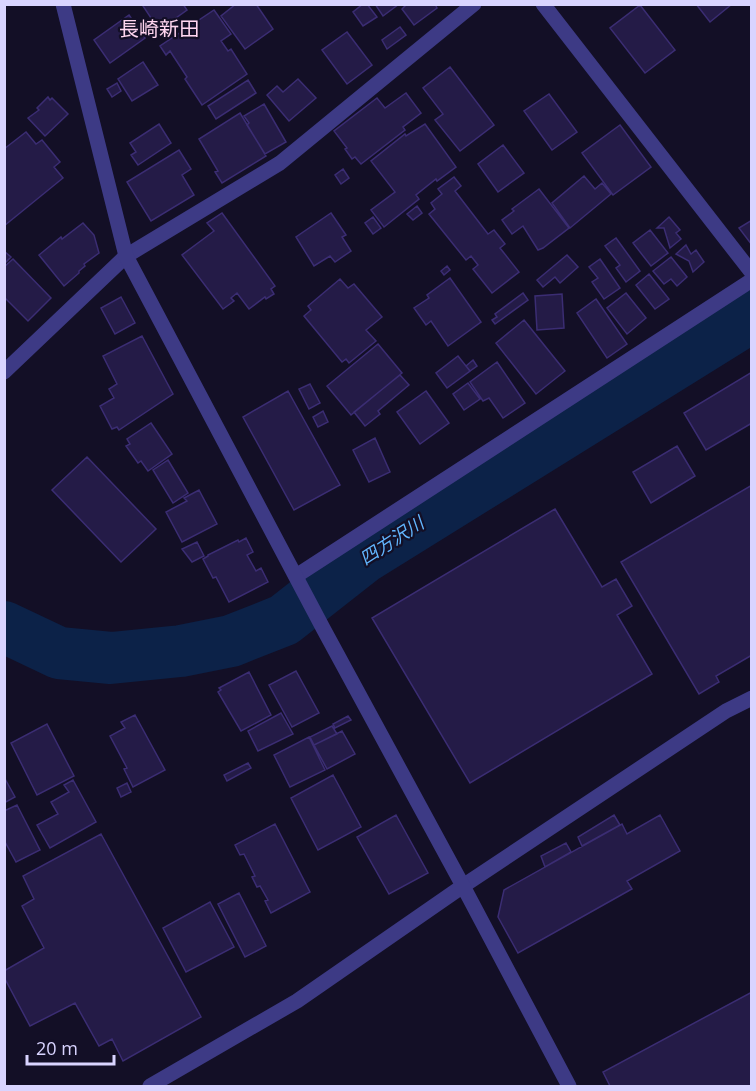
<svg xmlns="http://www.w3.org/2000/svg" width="756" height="1091" font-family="'Open Sans','Noto Sans JP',sans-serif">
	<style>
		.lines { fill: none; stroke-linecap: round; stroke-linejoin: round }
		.river { stroke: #0c2248; stroke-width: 52 }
		.building { fill: #241b47; stroke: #3b2d73; stroke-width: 1.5 }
		.minor { stroke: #3d3a85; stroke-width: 15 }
		.tertiary { stroke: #3d3a85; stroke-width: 15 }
		.labels { text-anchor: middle; stroke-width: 4.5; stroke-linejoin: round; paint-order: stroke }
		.water-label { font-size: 18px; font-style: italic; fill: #62b6ff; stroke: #130f26 }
		.quarter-label { font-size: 20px; fill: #ffd6f0; stroke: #130f26 }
	</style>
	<rect width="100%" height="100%" fill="#130f26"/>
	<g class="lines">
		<path class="river" d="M 4,627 L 59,653 L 111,658 L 181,651 L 231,641 L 284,620 L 363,558 L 752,316"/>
	</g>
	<path class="building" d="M 146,4 L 183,4 L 187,10 L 159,30 L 143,6 Z
		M 236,4 L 256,4 L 273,29 L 245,49 L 221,16 Z
		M 363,4 L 367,4 L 377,17 L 363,26 L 353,12 Z
		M 375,4 L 399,4 L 383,16 Z
		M 407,4 L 435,4 L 437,8 L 414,25 L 402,9 Z
		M 696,4 L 732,4 L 710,22 Z
		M 640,5 L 675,50 L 645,73 L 610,28 Z
		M 214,10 L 231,34 L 221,41 L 228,51 L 231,49 L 247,74 L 202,105 L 185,79 L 187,77 L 170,51 L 166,55 L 160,46 Z
		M 129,15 L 145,38 L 110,63 L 94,40 Z
		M 400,27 L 406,35 L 387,49 L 382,40 Z
		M 347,32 L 372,65 L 347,84 L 322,50 Z
		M 143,62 L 158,85 L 132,101 L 118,79 Z
		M 450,67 L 494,125 L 460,151 L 435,120 L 443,114 L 423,88 Z
		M 298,79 L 316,98 L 289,121 L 267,95 L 277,86 L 283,92 Z
		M 248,80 L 256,93 L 216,119 L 208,106 Z
		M 117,83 L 121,91 L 112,97 L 107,89 Z
		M 406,93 L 421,113 L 403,127 L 405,130 L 361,164 L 355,157 L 352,159 L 345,149 L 347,148 L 334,131 L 377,98 L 385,108 Z
		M 549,94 L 577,132 L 552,150 L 524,111 Z
		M 48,97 L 50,100 L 52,98 L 68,114 L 45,136 L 28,118 L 39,110 L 37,108 Z
		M 264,104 L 286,142 L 265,154 L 247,125 L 249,123 L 244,116 Z
		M 240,113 L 266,156 L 222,183 L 215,172 L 218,171 L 199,139 Z
		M 159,124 L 171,143 L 138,165 L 131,155 L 136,152 L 130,143 Z
		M 425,124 L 456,167 L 437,181 L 436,179 L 416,195 L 419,199 L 384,227 L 371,210 L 395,192 L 371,161 L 405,134 L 406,136 Z
		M 620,125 L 651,167 L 613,195 L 582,153 Z
		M 26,132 L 36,144 L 42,140 L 60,162 L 54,167 L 63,178 L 4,226 L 4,149 Z
		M 503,145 L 524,173 L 498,192 L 478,164 Z
		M 179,150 L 191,169 L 182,175 L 194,195 L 151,221 L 127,182 Z
		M 343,169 L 349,178 L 341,184 L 335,175 Z
		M 584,176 L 595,189 L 602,183 L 611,194 L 570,228 L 552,203 Z
		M 454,177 L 461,186 L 455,191 L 488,234 L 494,230 L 505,244 L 500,248 L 519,272 L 492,293 L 473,269 L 478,265 L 471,256 L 466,260 L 429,214 L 435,209 L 431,203 L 442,194 L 438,189 Z
		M 539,189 L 569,228 L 543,248 L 538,250 L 523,226 L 512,234 L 502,220 L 514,211 L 512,209 Z
		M 417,206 L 422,213 L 413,220 L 407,214 Z
		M 222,213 L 275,286 L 271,289 L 274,294 L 266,299 L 265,297 L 249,309 L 237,293 L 231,298 L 234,301 L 223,309 L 182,255 L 214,231 L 207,223 Z
		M 331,213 L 346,235 L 342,237 L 351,251 L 335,262 L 330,256 L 314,266 L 296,237 Z
		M 373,217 L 381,228 L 373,234 L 365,223 Z
		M 669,217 L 680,230 L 676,233 L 681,239 L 670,248 L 664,228 L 657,228 Z
		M 752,220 L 752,245 L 739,228 Z
		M 83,223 L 94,235 L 99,253 L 84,264 L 85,266 L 79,271 L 79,273 L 64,286 L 39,255 L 61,237 L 62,239 Z
		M 650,230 L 668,253 L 651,266 L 633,243 Z
		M 616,238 L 640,271 L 626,282 L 616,268 L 620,265 L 605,246 Z
		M 686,245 L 691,254 L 696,250 L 704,262 L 693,272 L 689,261 L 676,254 Z
		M 4,251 L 11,257 L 4,264 Z
		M 567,255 L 578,267 L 560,283 L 555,277 L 543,287 L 537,280 Z
		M 671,257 L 687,277 L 677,286 L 671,279 L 664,284 L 653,271 Z
		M 13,259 L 51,298 L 28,321 L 4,297 L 4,267 Z
		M 600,259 L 620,288 L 604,299 L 592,282 L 598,278 L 589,267 Z
		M 447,266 L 450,270 L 444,275 L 441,271 Z
		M 649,274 L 669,299 L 655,309 L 636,285 Z
		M 450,278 L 481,322 L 448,346 L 431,321 L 426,325 L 414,308 L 429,298 L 427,295 Z
		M 340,279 L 348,288 L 354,284 L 382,317 L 366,330 L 376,341 L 349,363 L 346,359 L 342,362 L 304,316 L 311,310 L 308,306 Z
		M 523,293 L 528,300 L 495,324 L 492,320 L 497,317 L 495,314 Z
		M 626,293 L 646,318 L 627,334 L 607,308 Z
		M 562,294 L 564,328 L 537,330 L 535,296 Z
		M 121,297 L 135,323 L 115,334 L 101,308 Z
		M 596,299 L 627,344 L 607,358 L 577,313 Z
		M 524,320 L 565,371 L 536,394 L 496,343 Z
		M 142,336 L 173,394 L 119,430 L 117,427 L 112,429 L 100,406 L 114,398 L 109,389 L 117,384 L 103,356 Z
		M 378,344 L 402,373 L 351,415 L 327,386 Z
		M 458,356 L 470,371 L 447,388 L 436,373 Z
		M 473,360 L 477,366 L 470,371 L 466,366 Z
		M 497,362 L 525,403 L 503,418 L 489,398 L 483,401 L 470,382 Z
		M 752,372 L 752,423 L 706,450 L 684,413 Z
		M 400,375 L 409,385 L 378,411 L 380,414 L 365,426 L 354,412 Z
		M 468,383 L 480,399 L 464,410 L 453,394 Z
		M 310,384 L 320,403 L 309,409 L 299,389 Z
		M 288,391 L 340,485 L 294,510 L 243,417 Z
		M 426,391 L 449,423 L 420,444 L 397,412 Z
		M 323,411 L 328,422 L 318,427 L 313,417 Z
		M 151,423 L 172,454 L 148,471 L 141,461 L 138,463 L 126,446 L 130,444 L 127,439 Z
		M 375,438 L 390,472 L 369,482 L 353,450 Z
		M 677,446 L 695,476 L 651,503 L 633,472 Z
		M 87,457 L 156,529 L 121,562 L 52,490 Z
		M 168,460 L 188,493 L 173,503 L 153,470 Z
		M 752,485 L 752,655 L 716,676 L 719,682 L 699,694 L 621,562 Z
		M 199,490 L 217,524 L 182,542 L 166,512 L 187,501 L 184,498 Z
		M 555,509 L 602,587 L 616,579 L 632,606 L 617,615 L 652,674 L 470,783 L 372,618 Z
		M 246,538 L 253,552 L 247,555 L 256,571 L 261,568 L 268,582 L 229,602 L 216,577 L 213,578 L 203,559 L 208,556 L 208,555 L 238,540 L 239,542 Z
		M 197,542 L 204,556 L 192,562 L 182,549 Z
		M 296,671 L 319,713 L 292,727 L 269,685 Z
		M 249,672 L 271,715 L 241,731 L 218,692 L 221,690 L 219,688 Z
		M 281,713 L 293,734 L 258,751 L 248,731 Z
		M 135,715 L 165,770 L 133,787 L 124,769 L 127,768 L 110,736 L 125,728 L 121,722 Z
		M 348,716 L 351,720 L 335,728 L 333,724 Z
		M 47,724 L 74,776 L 37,795 L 11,743 Z
		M 332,726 L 337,734 L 314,745 L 310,737 Z
		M 342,731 L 355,754 L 327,769 L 314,745 Z
		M 309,737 L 325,770 L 290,787 L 274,755 Z
		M 248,763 L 251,768 L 227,781 L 224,775 Z
		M 333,775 L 361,827 L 318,850 L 291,798 Z
		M 4,777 L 15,797 L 4,803 Z
		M 73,780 L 96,822 L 50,848 L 37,825 L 58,814 L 51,802 L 69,792 L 64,785 Z
		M 127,783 L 131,792 L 121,797 L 117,788 Z
		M 17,805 L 40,850 L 16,862 L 4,840 L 4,811 Z
		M 396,815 L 428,873 L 389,894 L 357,837 Z
		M 614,815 L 620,825 L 582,846 L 578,837 Z
		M 660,815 L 680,851 L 627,881 L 632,889 L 630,890 L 518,953 L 498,917 L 504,890 L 622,824 L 627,834 Z
		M 275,824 L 310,892 L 271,913 L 265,901 L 268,900 L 260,886 L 257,887 L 252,877 L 255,876 L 244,854 L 240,855 L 235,845 Z
		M 101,834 L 201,1017 L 123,1061 L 112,1039 L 99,1046 L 75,1003 L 30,1026 L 4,977 L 4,971 L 44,948 L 22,906 L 34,899 L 23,876 Z
		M 566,843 L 571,852 L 545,867 L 541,856 Z
		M 239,893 L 266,946 L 245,957 L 218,904 Z
		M 210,902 L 234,947 L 186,972 L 163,928 Z
		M 752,992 L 752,1086 L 610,1086 L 603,1072 Z"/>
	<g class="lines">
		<path class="minor" d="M 543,4 L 752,273
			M 4,372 L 126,256 L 280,163 L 474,4
			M 296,576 L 752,280
			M 463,886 L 726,711 L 752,698"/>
		<path class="tertiary" d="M 63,4 L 126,256 L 324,630 L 463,886 L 569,1086
			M 150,1086 L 297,1001 L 463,886"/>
	</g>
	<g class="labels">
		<g class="water-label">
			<text transform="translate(392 541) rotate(-33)" y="6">四方沢川</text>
		</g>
		<g class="quarter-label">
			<text x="159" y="36">長崎新田</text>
		</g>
	</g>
	<rect width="756" height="1091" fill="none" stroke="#d9d4ff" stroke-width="12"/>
	<path d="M27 1055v9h87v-9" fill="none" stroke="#d9d4ff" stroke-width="3"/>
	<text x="36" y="1055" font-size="18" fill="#d9d4ff" stroke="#130f26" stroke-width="4.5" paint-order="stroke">20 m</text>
</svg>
